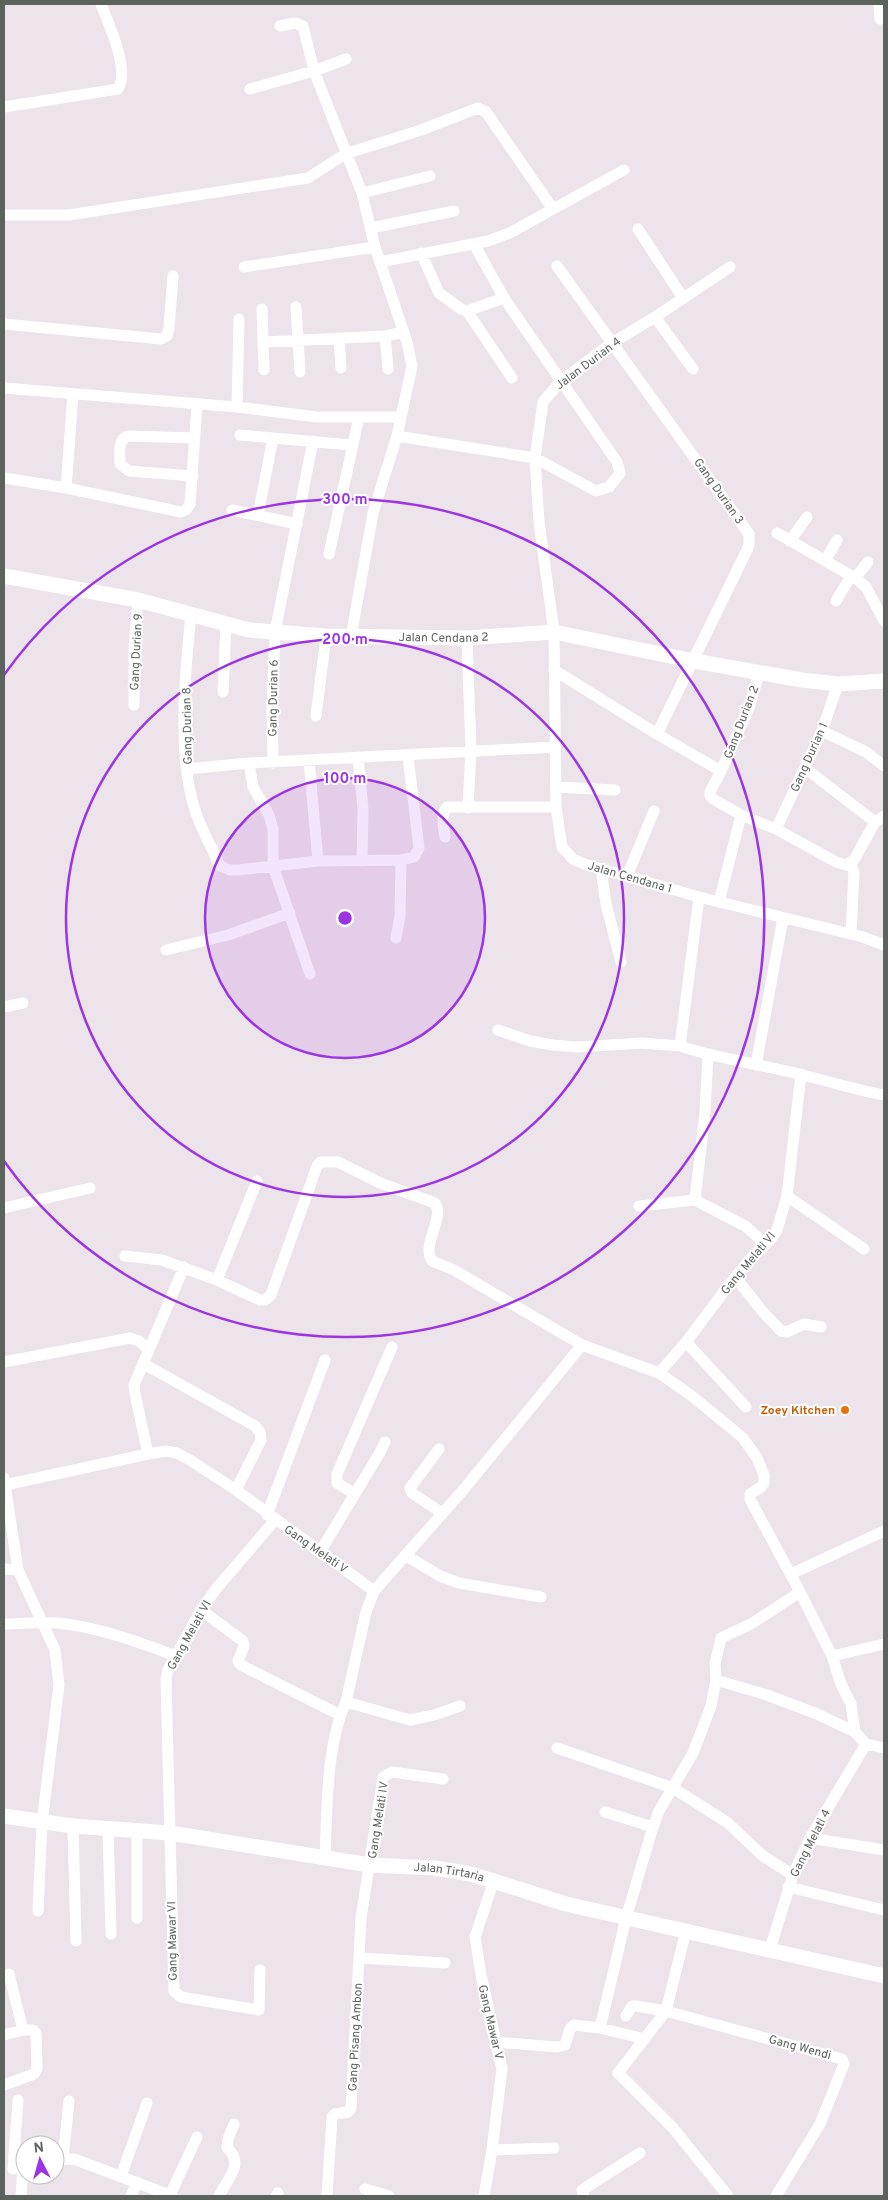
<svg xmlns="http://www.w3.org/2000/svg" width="888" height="2200" font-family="Overpass,sans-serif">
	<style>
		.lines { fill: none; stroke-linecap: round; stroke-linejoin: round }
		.street { stroke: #fff; stroke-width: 11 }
		.secondary { stroke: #fff; stroke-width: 15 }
		.ring { fill: none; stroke: #9b34e3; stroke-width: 2.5 }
		.food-dot { fill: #e8710a; stroke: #fff; stroke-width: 2 }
		.labels { text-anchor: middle; stroke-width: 4; stroke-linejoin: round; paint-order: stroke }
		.street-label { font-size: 12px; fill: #5b635c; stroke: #fff }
		.food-label { font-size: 12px; font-weight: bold; fill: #c56008; stroke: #fff; text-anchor: end }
		.centre { fill: #9b34e3; stroke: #fff; stroke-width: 2.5 }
		.ring-label { font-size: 15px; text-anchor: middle; font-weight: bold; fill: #9b34e3; stroke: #fff; stroke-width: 4; stroke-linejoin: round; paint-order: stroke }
	</style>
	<rect width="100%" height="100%" fill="#ede3ea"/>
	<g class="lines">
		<path class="street" d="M 879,4 L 880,19 L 884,18
			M 280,26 L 295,23 L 303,26 L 314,71 L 362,193 L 375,247 L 407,342 L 412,366 L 397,436 L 373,513 L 351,637
			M 250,89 L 314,71 L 346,59
			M 4,107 L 118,89 C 130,69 109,25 101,4
			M 362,193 L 430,176
			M 4,215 L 69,215 L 308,178 L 345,154 L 421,130 L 478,108 L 486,112 L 553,209 L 624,170
			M 371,228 L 454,211
			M 638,229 L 683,298
			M 421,253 L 439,293 L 461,309 L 467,311 L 504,298
			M 380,262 L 488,241 L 510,233 L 553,209
			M 557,266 L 749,534 L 749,545 L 746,552 L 657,734
			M 244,267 L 375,247
			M 730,267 L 655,317 L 612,343 L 560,382 L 543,402 L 535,458 L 539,522 L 554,632 L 556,807 L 562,847 L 573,859 L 584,864 L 699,897 L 863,937 L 884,945
			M 296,307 L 300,372
			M 262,309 L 264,370
			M 467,311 L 512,378
			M 655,317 L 693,369
			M 4,324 L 161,339 L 167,336 L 169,328 L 173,276
			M 385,336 L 388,369
			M 339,338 L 341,368
			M 264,342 L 385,336 L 404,332
			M 4,388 L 237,407 L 317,417 L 401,417
			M 237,407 L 239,319
			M 240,435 L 351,445
			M 397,436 L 535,458 L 596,491 L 609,487 L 620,473 L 617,462 L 504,298 L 474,244
			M 193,476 L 129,471 L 120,464 C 120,454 117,440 128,436 L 195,438
			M 4,478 L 66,488 L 181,512 L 186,510 L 190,504 L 197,405
			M 66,488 L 73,394
			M 232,510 L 297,524
			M 258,515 L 273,438
			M 777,533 L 855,578 L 866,587 L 884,621
			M 790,541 L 807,517
			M 329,554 L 359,417
			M 825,561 L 837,540
			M 855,578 L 868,562
			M 836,601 L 851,576
			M 191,615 C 185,671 177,756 195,810 C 201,829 212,848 220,866 L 230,870 L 238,870 L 318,861 L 401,860 L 414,857 L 419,848 L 408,756
			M 467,638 L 471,750 L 468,808
			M 554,670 L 657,734 L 721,771 L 710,792 L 710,796 L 713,799 L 741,815 L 776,829 L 836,862 L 846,865 L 854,860 L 875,822
			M 223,692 L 226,624
			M 134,705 L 134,646 L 138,600
			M 316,716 L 326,636
			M 822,731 L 866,752 L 884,766
			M 358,758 L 363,809 L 362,861
			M 309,761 L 318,861
			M 249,763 L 253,787 L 269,815 L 273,829 L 273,866 L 310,974
			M 273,763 L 272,709 L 275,632 L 313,441
			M 805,768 L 875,822 L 884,816
			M 187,769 L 249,763 L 555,747
			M 721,771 L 749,708 L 759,673
			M 556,787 L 615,790
			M 776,829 L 822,731 L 838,684
			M 445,837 C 444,828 440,815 447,807 L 556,807
			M 850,863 L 854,872 L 851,934
			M 601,869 L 606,904 L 621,962
			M 627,876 L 654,811
			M 699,897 L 680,1046 C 719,1059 759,1064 799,1074 C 828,1081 855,1090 884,1095
			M 719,902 L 741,815
			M 396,938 L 400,916 L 401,860
			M 166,950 L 228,935 L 290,913
			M 4,1007 L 23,1003
			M 498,1030 L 530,1041 L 553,1045 L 577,1047 L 642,1043 L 680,1046
			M 756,1065 L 783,918
			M 787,1196 L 864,1249
			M 695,1200 L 705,1112 L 708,1055
			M 639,1206 L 695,1200 L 745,1226 L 766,1244
			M 4,1208 L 90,1188
			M 125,1256 L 162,1260 L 217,1280 L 260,1300 L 265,1300 L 271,1295 L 317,1166 L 321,1162 L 338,1162 L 380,1183 L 435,1203 C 445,1218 421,1245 432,1261 L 454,1270 L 582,1345 L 659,1373 L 692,1396 L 743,1438 L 757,1458 L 764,1475 L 764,1483 L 761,1487 L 750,1494 L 750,1499 L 800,1592 L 832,1656 L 841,1684 L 851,1704 L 855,1732
			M 735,1277 L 763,1312 L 781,1331 L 787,1332 L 804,1324 L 821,1327
			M 217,1280 L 257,1181
			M 686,1342 L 746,1407
			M 4,1362 L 130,1338 L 139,1341 L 149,1350
			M 144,1364 L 255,1426 L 260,1432 L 261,1440 L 236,1490
			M 659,1373 L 686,1342 L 735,1277 L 752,1257 L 771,1239 L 777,1230 L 787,1196 L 801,1074
			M 439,1449 L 410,1488 L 412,1493 L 442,1513
			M 148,1454 L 135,1394 L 134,1385 L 184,1267
			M 4,1478 L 18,1570 L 55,1650 L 59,1685 L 42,1823 L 38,1911
			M 5,1485 L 148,1454 L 166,1451 L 177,1453 L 190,1460 L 236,1490 L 374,1591 L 366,1612 L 346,1702 C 326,1745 327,1811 325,1858
			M 355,1494 L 337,1483 L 337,1474 L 392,1347
			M 267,1515 L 325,1360
			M 320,1552 L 379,1454 L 385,1442
			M 405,1555 L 440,1576 L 459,1583 L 541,1597
			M 4,1569 L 18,1570
			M 791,1574 L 884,1531
			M 374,1591 L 464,1489 L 582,1345
			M 201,1610 L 243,1641 L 244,1646 L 238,1661 L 241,1665 L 340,1715
			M 4,1624 C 21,1624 40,1621 58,1623 C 98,1627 138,1642 176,1656
			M 832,1656 L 884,1644
			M 716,1680 L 767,1695 L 817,1714 L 855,1732 L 866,1744 L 884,1748
			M 346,1702 L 410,1720 L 434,1715 L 460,1706
			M 557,1748 L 673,1788 L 728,1823 L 763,1856 L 793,1875
			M 605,1812 L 653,1827
			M 73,1826 L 76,1941
			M 108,1829 L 111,1934
			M 137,1831 L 137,1918
			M 810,1838 L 884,1850
			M 788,1887 L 884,1910
			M 686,1931 L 666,2011 L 618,2073 L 673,2128 L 728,2196
			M 770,1949 L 793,1875 L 810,1838 L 866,1744
			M 360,1958 L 445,1963
			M 260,1970 L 259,2010 L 181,1997 L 174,1991 L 166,1679 L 168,1670 L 201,1610 L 216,1589 L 275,1520
			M 9,1974 L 23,2030
			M 626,2016 L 632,2006 L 636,2006 L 666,2011 L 842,2059 L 844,2064 L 820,2124 L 776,2196
			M 600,2028 L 626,1918 L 653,1827 L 659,1811 L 693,1753 L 711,1706 L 716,1680 L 715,1664 L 721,1638 L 751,1624 L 800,1592
			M 4,2035 L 23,2030 L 33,2030 L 36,2033 L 37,2069 L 34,2074 L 4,2085
			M 496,2042 L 557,2047 L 565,2045 L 570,2029 L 574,2025 L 600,2028 L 645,2039
			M 492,2150 L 554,2148
			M 63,2159 L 69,2101
			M 55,2160 L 74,2159 L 172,2196
			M 13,2169 L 18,2100
			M 121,2176 L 147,2103
			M 365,2189 L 389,2196
			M 170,2195 L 197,2137
			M 21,2196 L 23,2167
			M 131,2196 L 137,2182
			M 219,2196 C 228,2178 245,2163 227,2148 L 228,2139 L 234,2124
			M 276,2196 L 278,2193
			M 327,2196 L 332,2117 L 335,2114 L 348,2112 L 351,2108 L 361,1918 L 383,1777 L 392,1772 L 443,1779
			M 484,2196 L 492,2150 L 502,2069 L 481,1975 L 475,1937 L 494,1880
			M 584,2196 L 582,2190 L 640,2153"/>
		<g class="secondary">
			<path id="s1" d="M 4,576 L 138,600 L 249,630 L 326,636 L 467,638 L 554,632 L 694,661 L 802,680 L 838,684 L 884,681"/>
			<path id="s2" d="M 4,1816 L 73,1826 L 170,1833 L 370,1865 L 435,1868 L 471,1874 L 566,1904 L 884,1976"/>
		</g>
	</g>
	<circle cx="345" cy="918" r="140" fill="#9b34e3" fill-opacity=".12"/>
	<g class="ring">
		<circle cx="345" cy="918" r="140"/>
		<circle cx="345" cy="918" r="279"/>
		<path d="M4 675A419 419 0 1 1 4 1161"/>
	</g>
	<circle class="food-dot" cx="845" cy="1410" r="5"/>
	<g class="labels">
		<g class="street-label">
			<text transform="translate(588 363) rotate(-37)" y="4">Jalan Durian 4</text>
			<text transform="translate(719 491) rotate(55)" y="4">Gang Durian 3</text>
			<text dy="4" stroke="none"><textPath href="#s1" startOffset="446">Jalan Cendana 2</textPath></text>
			<text transform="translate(136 652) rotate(-87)" y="4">Gang Durian 9</text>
			<text transform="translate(273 698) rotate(-89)" y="4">Gang Durian 6</text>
			<text transform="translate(741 722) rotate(-69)" y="4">Gang Durian 2</text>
			<text transform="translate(187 726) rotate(-91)" y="4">Gang Durian 8</text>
			<text transform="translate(809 757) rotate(-66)" y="4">Gang Durian 1</text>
			<text transform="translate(630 877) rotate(16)" y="4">Jalan Cendana 1</text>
			<text transform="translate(748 1263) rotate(-50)" y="4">Gang Melati VI</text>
			<text transform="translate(316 1549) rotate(35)" y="4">Gang Melati V</text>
			<text transform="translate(189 1635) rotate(-61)" y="4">Gang Melati VI</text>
			<text transform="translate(378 1820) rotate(-81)" y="4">Gang Melati IV</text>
			<text transform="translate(810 1843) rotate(-63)" y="4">Gang Melati 4</text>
			<text dy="4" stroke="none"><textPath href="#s2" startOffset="449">Jalan Tirtaria</textPath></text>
			<text transform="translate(172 1941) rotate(-91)" y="4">Gang Mawar VI</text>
			<text transform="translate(491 2022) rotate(77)" y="4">Gang Mawar V</text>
			<text transform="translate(355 2037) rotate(-87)" y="4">Gang Pisang Ambon</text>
			<text transform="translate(800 2047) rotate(15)" y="4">Gang Wendi</text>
		</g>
		<g class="food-label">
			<text x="835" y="1414">Zoey Kitchen</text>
		</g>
	</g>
	<circle cx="345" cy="918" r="8" class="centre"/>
	<g class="ring-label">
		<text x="345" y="504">300 m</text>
		<text x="345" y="644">200 m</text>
		<text x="345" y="783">100 m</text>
	</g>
	<rect width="888" height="2200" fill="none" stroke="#5b635c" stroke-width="10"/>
	<g transform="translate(40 2160) rotate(354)"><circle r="24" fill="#ffffff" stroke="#bdc1be"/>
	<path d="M0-4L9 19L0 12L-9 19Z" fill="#9b34e3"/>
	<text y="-8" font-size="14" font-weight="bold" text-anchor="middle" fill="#5b635c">N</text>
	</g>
</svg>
